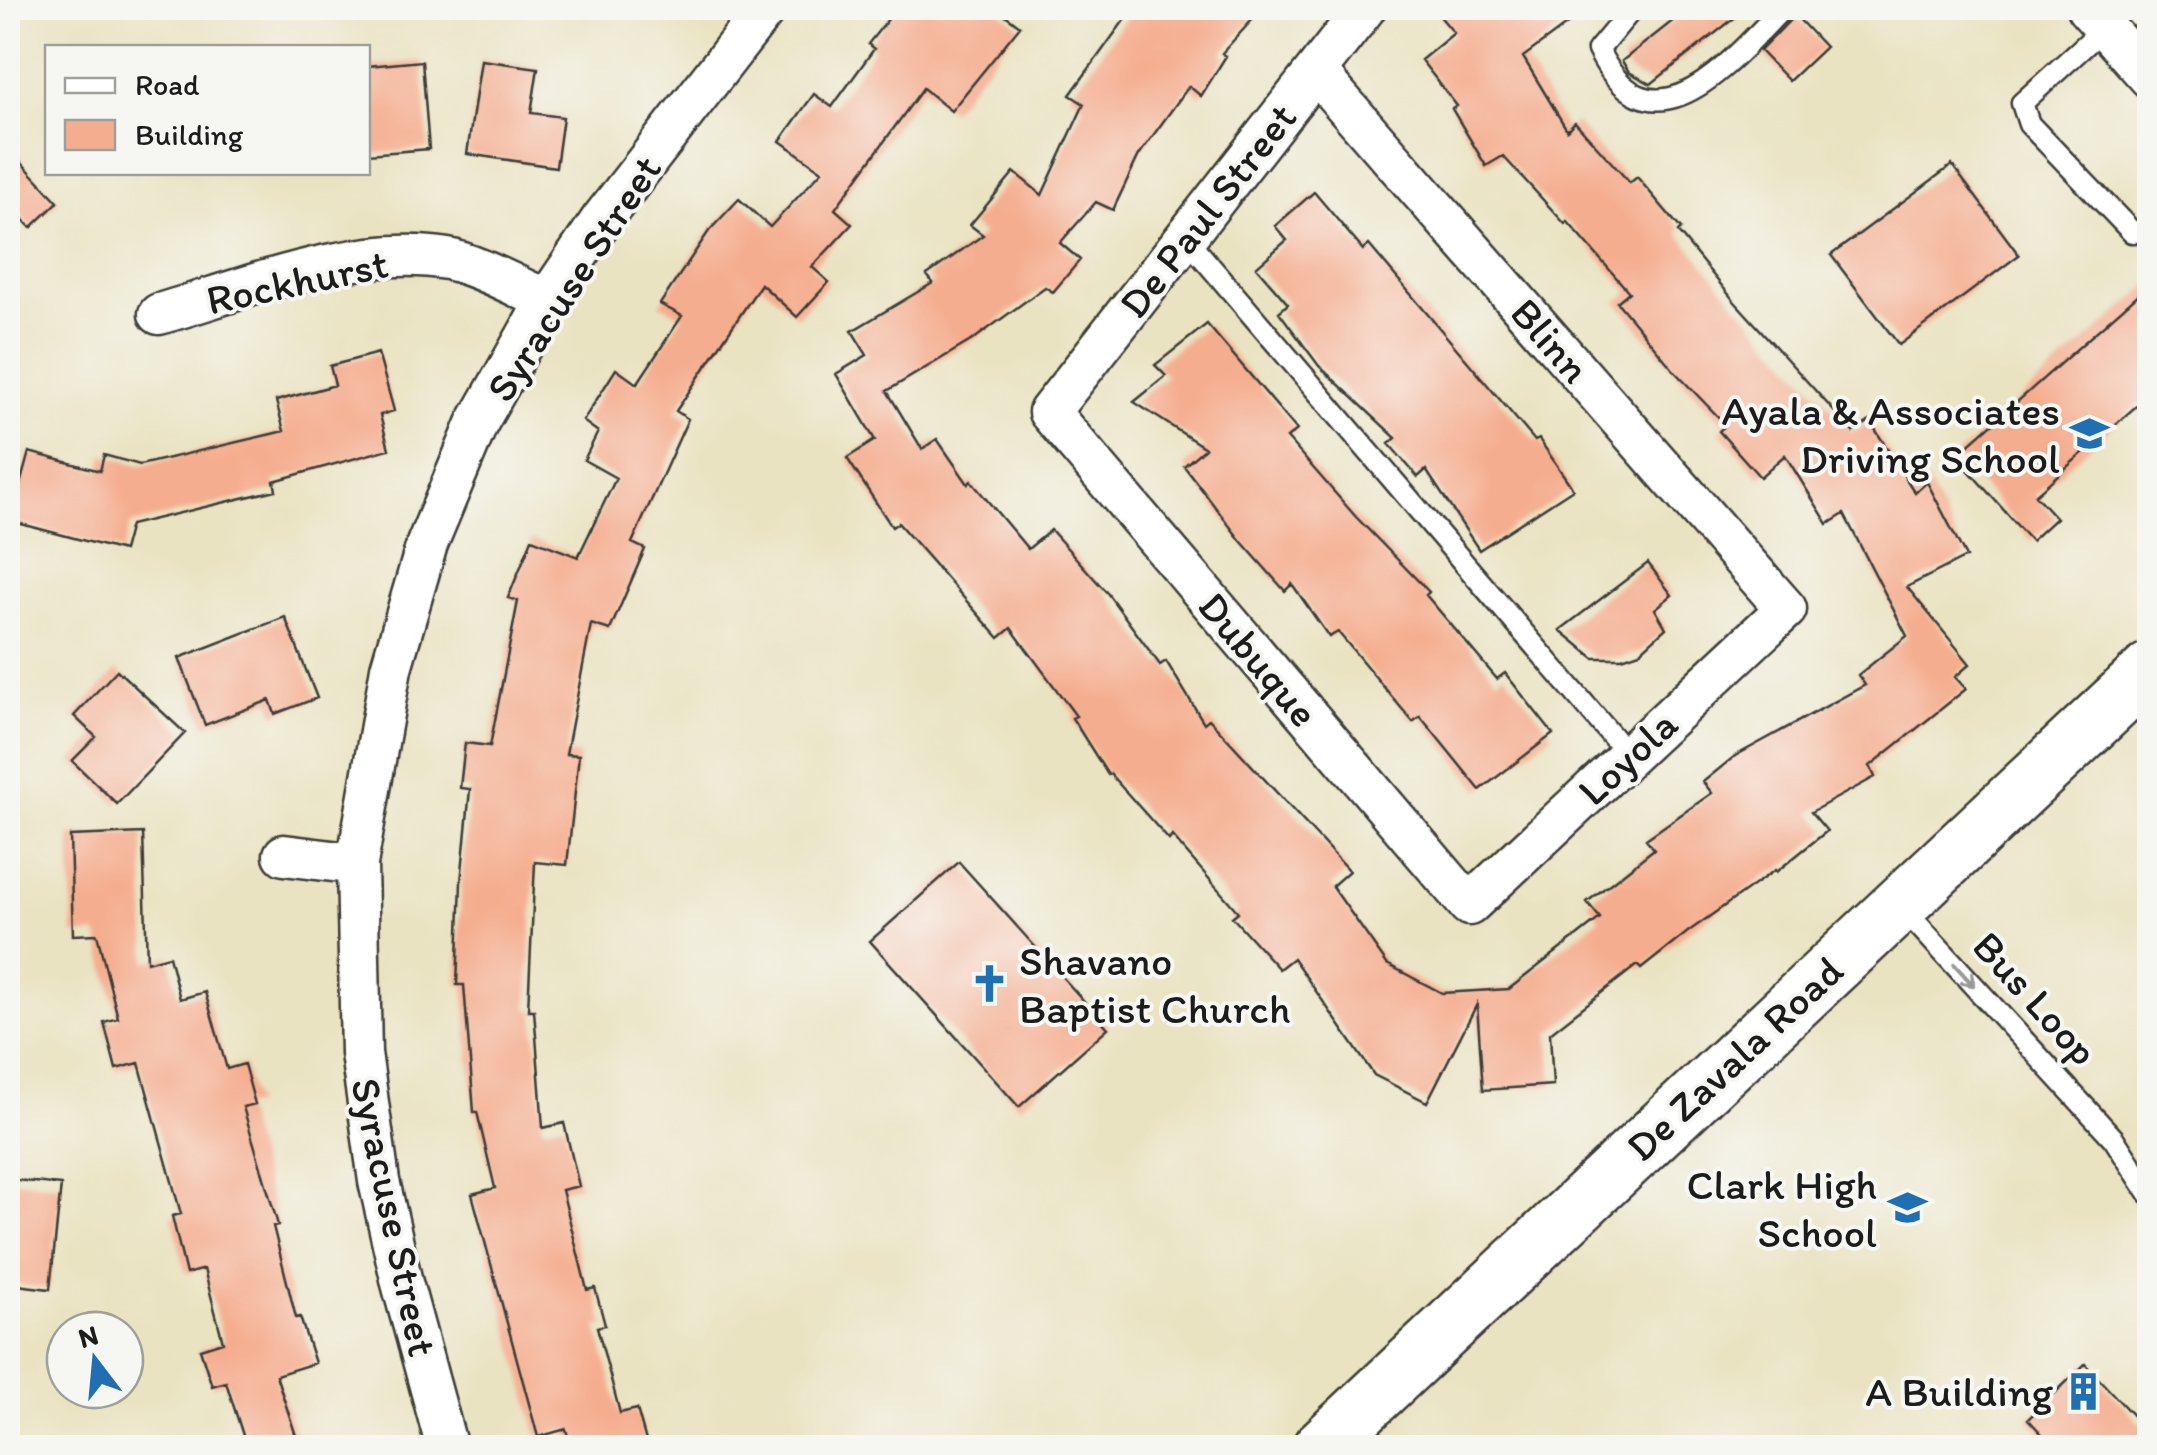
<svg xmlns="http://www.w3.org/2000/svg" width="2157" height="1455" font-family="Itim,sans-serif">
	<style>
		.building { fill: #f5ad8f }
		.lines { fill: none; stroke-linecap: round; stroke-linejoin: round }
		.service-casing { stroke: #3b3a35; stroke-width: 25 }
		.minor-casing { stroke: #3b3a35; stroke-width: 45 }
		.secondary-casing { stroke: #3b3a35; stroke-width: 60 }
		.service { stroke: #fff; stroke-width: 20 }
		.minor { stroke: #fff; stroke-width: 40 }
		.secondary { stroke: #fff; stroke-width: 55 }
		.oneway { stroke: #999 }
		.labels { text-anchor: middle; stroke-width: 8; stroke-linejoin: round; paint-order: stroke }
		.street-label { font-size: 42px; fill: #1c1c1c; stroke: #f6f6f2 }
		.poi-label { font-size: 42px; fill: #1c1c1c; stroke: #f6f6f2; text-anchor: end }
	</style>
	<rect width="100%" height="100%" fill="#f6f6f2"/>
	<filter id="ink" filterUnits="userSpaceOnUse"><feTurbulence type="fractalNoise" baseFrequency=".01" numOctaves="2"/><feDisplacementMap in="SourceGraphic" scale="20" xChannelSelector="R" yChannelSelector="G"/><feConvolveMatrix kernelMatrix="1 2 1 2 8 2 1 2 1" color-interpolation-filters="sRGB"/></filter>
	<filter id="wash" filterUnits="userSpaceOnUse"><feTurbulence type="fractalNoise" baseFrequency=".0048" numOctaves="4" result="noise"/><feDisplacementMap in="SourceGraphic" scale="40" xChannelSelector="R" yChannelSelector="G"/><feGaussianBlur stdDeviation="2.25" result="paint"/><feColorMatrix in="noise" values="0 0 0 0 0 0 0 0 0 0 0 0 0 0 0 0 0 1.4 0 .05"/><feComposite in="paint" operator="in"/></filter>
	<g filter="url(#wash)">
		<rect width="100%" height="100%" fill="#eae3c2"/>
		<g id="blocks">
			<path class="building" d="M 897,8 L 996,8 L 1020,26 L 951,111 L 923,88 L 835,209 L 852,224 L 812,267 L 829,282 L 797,317 L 761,284 L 676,411 L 688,419 L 632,543 L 645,549 L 610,630 L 591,624 L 566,754 L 579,755 L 567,865 L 535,862 L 528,1010 L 534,1010 L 543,1128 L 564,1123 L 579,1186 L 562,1190 L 587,1290 L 595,1288 L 605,1325 L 597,1327 L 620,1413 L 637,1409 L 648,1448 L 571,1448 L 566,1429 L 538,1437 L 472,1194 L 495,1188 L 477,1112 L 474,1112 L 464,985 L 457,985 L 461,882 L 470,789 L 460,788 L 465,743 L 490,746 L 518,601 L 508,598 L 532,539 L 578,557 L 616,478 L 584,460 L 598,432 L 583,421 L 616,369 L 637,384 L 682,316 L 660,304 L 709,231 L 739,199 L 770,227 L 822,171 L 780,141 L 814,94 L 832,107 L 874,49 L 868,44 Z
				M 1133,8 L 1263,8 L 1222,53 L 1226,56 L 1201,96 L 1189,86 L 1139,155 L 1113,210 L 1096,202 L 1060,243 L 1080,260 L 1053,292 L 1045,287 L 974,339 L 887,391 L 922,449 L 937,439 L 968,484 L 971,481 L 1028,549 L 1051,530 L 1108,594 L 1160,665 L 1166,661 L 1204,723 L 1209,719 L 1349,871 L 1332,886 L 1387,964 L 1442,993 L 1509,989 L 1600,918 L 1587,902 L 1654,849 L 1646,839 L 1712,793 L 1703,782 L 1735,756 L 1865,685 L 1858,675 L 1907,636 L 1844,514 L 1828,524 L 1785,455 L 1760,477 L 1719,431 L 1726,425 L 1676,373 L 1617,302 L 1629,292 L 1567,221 L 1565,224 L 1503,156 L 1486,166 L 1452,109 L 1457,106 L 1421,60 L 1454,33 L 1433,8 L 1589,8 L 1523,57 L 1567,130 L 1575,122 L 1630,183 L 1637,177 L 1681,229 L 1678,232 L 1735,302 L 1853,432 L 1870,421 L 1915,493 L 1927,482 L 1966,557 L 1907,587 L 1970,664 L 1955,677 L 1966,689 L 1870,766 L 1875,777 L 1811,812 L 1827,831 L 1776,872 L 1775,870 L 1689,931 L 1641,969 L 1637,965 L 1550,1033 L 1553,1085 L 1483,1090 L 1477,1004 L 1427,1102 L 1374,1075 L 1293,958 L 1279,969 L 1232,917 L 1238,912 L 1172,836 L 1169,840 L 1110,774 L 1108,775 L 1072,718 L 1076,716 L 1011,628 L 999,638 L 898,523 L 892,527 L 847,458 L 875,440 L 836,374 L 867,355 L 852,331 L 933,283 L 927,275 L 983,235 L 970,225 L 1014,172 L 1042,195 L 1084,104 L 1070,95 Z
				M 1689,8 L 1747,8 L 1651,84 L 1629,72 L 1622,61 Z
				M 1795,15 L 1825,47 L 1789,81 L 1760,51 Z
				M 481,60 L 538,68 L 531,113 L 563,117 L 556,167 L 467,154 Z
				M 422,61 L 429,149 L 368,154 L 368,66 Z
				M 8,148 L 58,202 L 31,228 L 8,204 Z
				M 1952,165 L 2019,255 L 1899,345 L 1831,255 Z
				M 1314,192 L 1363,250 L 1369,245 L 1535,441 L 1539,439 L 1573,489 L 1479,550 L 1426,470 L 1418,477 L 1389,444 L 1396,438 L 1319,366 L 1279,312 L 1288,304 L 1256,267 L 1287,240 L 1275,226 Z
				M 2150,284 L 2150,394 L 2035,495 L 2056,518 L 2031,541 L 1956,456 Z
				M 1207,324 L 1297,430 L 1287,438 L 1356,517 L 1429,592 L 1426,595 L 1497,679 L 1505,673 L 1553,734 L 1480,790 L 1420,716 L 1413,722 L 1338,632 L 1329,637 L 1292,584 L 1285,591 L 1241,541 L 1184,466 L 1205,448 L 1134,402 L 1166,376 L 1155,365 Z
				M 378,353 L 394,411 L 380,415 L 389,449 L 274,481 L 276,490 L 130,525 L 123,551 L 10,521 L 29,452 L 100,471 L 104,455 L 140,465 L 284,431 L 276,401 L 335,385 L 330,366 Z
				M 1648,563 L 1672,595 L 1655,609 L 1666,628 L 1640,652 L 1622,658 L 1594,658 L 1560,630 Z
				M 285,617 L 317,698 L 275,714 L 270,700 L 205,725 L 179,658 Z
				M 117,670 L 185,733 L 117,804 L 72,761 L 96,737 L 74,716 Z
				M 143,833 L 147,962 L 169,956 L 180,999 L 205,992 L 227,1069 L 244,1064 L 255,1104 L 243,1107 L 278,1225 L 273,1226 L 296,1318 L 300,1317 L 315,1363 L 276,1375 L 300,1448 L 247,1448 L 226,1382 L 212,1386 L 200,1349 L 223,1342 L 204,1269 L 186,1274 L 172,1216 L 181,1214 L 139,1063 L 116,1069 L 104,1022 L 118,1018 L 97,934 L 73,935 L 70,836 Z
				M 959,862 L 1108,1028 L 1019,1107 L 870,941 Z
				M 8,1179 L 61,1185 L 50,1289 L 8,1284 Z
				M 2085,1364 L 2150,1434 L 2150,1448 L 2055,1448 L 2028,1419 Z"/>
		</g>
	</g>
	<g filter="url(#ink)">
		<use href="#blocks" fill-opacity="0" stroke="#3b3a35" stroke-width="2.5"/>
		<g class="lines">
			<defs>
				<path id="service" d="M 1633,8 L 1598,50 C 1653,160 1731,60 1783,8
					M 2105,27 L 2022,103 L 2029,124 L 2132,232 L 2150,231
					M 1186,238 L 1629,756
					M 1899,904 L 2114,1139 L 2150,1195"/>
				<path id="minor" d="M 2087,8 L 2150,78
					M 1316,72 L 1786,609 L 1469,905 L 1049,412 L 1365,8
					M 159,314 C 245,289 356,243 447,259 C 475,264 519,288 547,300
					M 284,855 L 357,864
					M 447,1448 L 402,1283 L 379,1181 L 361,1053 L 357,864 L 391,668 L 427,544 L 477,424 L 547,300 L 602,219 L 766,8"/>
				<path id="secondary" d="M 1320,1448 L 2150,670"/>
			</defs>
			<use href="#service" class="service-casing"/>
			<use href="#minor" class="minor-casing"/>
			<use href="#secondary" class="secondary-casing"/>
			<use href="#service" class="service"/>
			<use href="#minor" class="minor"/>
			<use href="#secondary" class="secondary"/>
		</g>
		<defs><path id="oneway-shaft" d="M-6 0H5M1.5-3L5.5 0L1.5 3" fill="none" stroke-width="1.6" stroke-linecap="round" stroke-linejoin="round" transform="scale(2.5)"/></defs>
		<use class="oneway" href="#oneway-shaft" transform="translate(1964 975) rotate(48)"/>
	</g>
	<defs>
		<symbol id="school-bare" viewBox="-9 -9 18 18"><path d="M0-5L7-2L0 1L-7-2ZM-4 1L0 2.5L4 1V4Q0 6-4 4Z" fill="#1f6fb2" stroke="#f6f6f2" stroke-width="2.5" paint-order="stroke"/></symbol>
		<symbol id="church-bare" viewBox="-9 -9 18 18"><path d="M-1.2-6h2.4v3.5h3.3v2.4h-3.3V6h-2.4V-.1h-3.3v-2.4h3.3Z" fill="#1f6fb2" stroke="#f6f6f2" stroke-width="2.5" paint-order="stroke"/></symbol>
		<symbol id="building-bare" viewBox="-9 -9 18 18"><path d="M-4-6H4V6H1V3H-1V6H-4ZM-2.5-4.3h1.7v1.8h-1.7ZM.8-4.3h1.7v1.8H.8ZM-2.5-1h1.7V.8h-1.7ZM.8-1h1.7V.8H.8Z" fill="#1f6fb2" stroke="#f6f6f2" stroke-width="2.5" paint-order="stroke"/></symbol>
	</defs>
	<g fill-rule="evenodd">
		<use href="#school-bare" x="2062" y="406" width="55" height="55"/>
		<use href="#church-bare" x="962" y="956" width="55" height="55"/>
		<use href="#school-bare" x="1880" y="1180" width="55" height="55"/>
		<use href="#building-bare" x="2056" y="1364" width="55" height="55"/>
	</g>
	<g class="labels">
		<g class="street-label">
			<text transform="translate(1207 210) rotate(-52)" y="15">De Paul Street</text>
			<text transform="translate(573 278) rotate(-57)" y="15">Syracuse Street</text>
			<text transform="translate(297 281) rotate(-12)" y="15">Rockhurst</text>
			<text transform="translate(1551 340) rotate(49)" y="15">Blinn</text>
			<text transform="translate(1259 659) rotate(50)" y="15">Dubuque</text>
			<text transform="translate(1627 757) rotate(-43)" y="15">Loyola</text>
			<text transform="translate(2036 998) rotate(48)" y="15">Bus Loop</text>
			<text transform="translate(1734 1058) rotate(-43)" y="15">De Zavala Road</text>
			<text transform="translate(395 1217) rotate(78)" y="15">Syracuse Street</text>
		</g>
		<g class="poi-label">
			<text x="2060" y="425">Ayala &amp; Associates<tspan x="2060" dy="48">Driving School</tspan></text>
			<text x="1019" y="975" text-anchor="start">Shavano<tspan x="1019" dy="48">Baptist Church</tspan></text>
			<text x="1877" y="1199">Clark High<tspan x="1877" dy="48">School</tspan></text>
			<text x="2053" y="1406">A Building</text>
		</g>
	</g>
	<rect width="2157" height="1455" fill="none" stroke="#f6f6f2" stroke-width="40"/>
	<rect x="45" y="45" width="325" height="130" fill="#f6f6f2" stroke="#9f9f9c" stroke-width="2.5"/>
	<rect x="65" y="78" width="50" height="15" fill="#ffffff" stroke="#9f9f9c" stroke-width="2.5"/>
	<text x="135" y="95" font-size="30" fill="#1c1c1c">Road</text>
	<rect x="65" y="120" width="50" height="30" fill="#f5ad8f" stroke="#9f9f9c" stroke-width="2.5"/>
	<text x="135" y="145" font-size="30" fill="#1c1c1c">Building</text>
	<g transform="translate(95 1360) rotate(344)"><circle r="48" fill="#f6f6f2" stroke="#9f9f9c" stroke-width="2.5"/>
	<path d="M0-8L18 38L0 25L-18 38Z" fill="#1f6fb2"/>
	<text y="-15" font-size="28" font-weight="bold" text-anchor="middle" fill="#1c1c1c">N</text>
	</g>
</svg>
